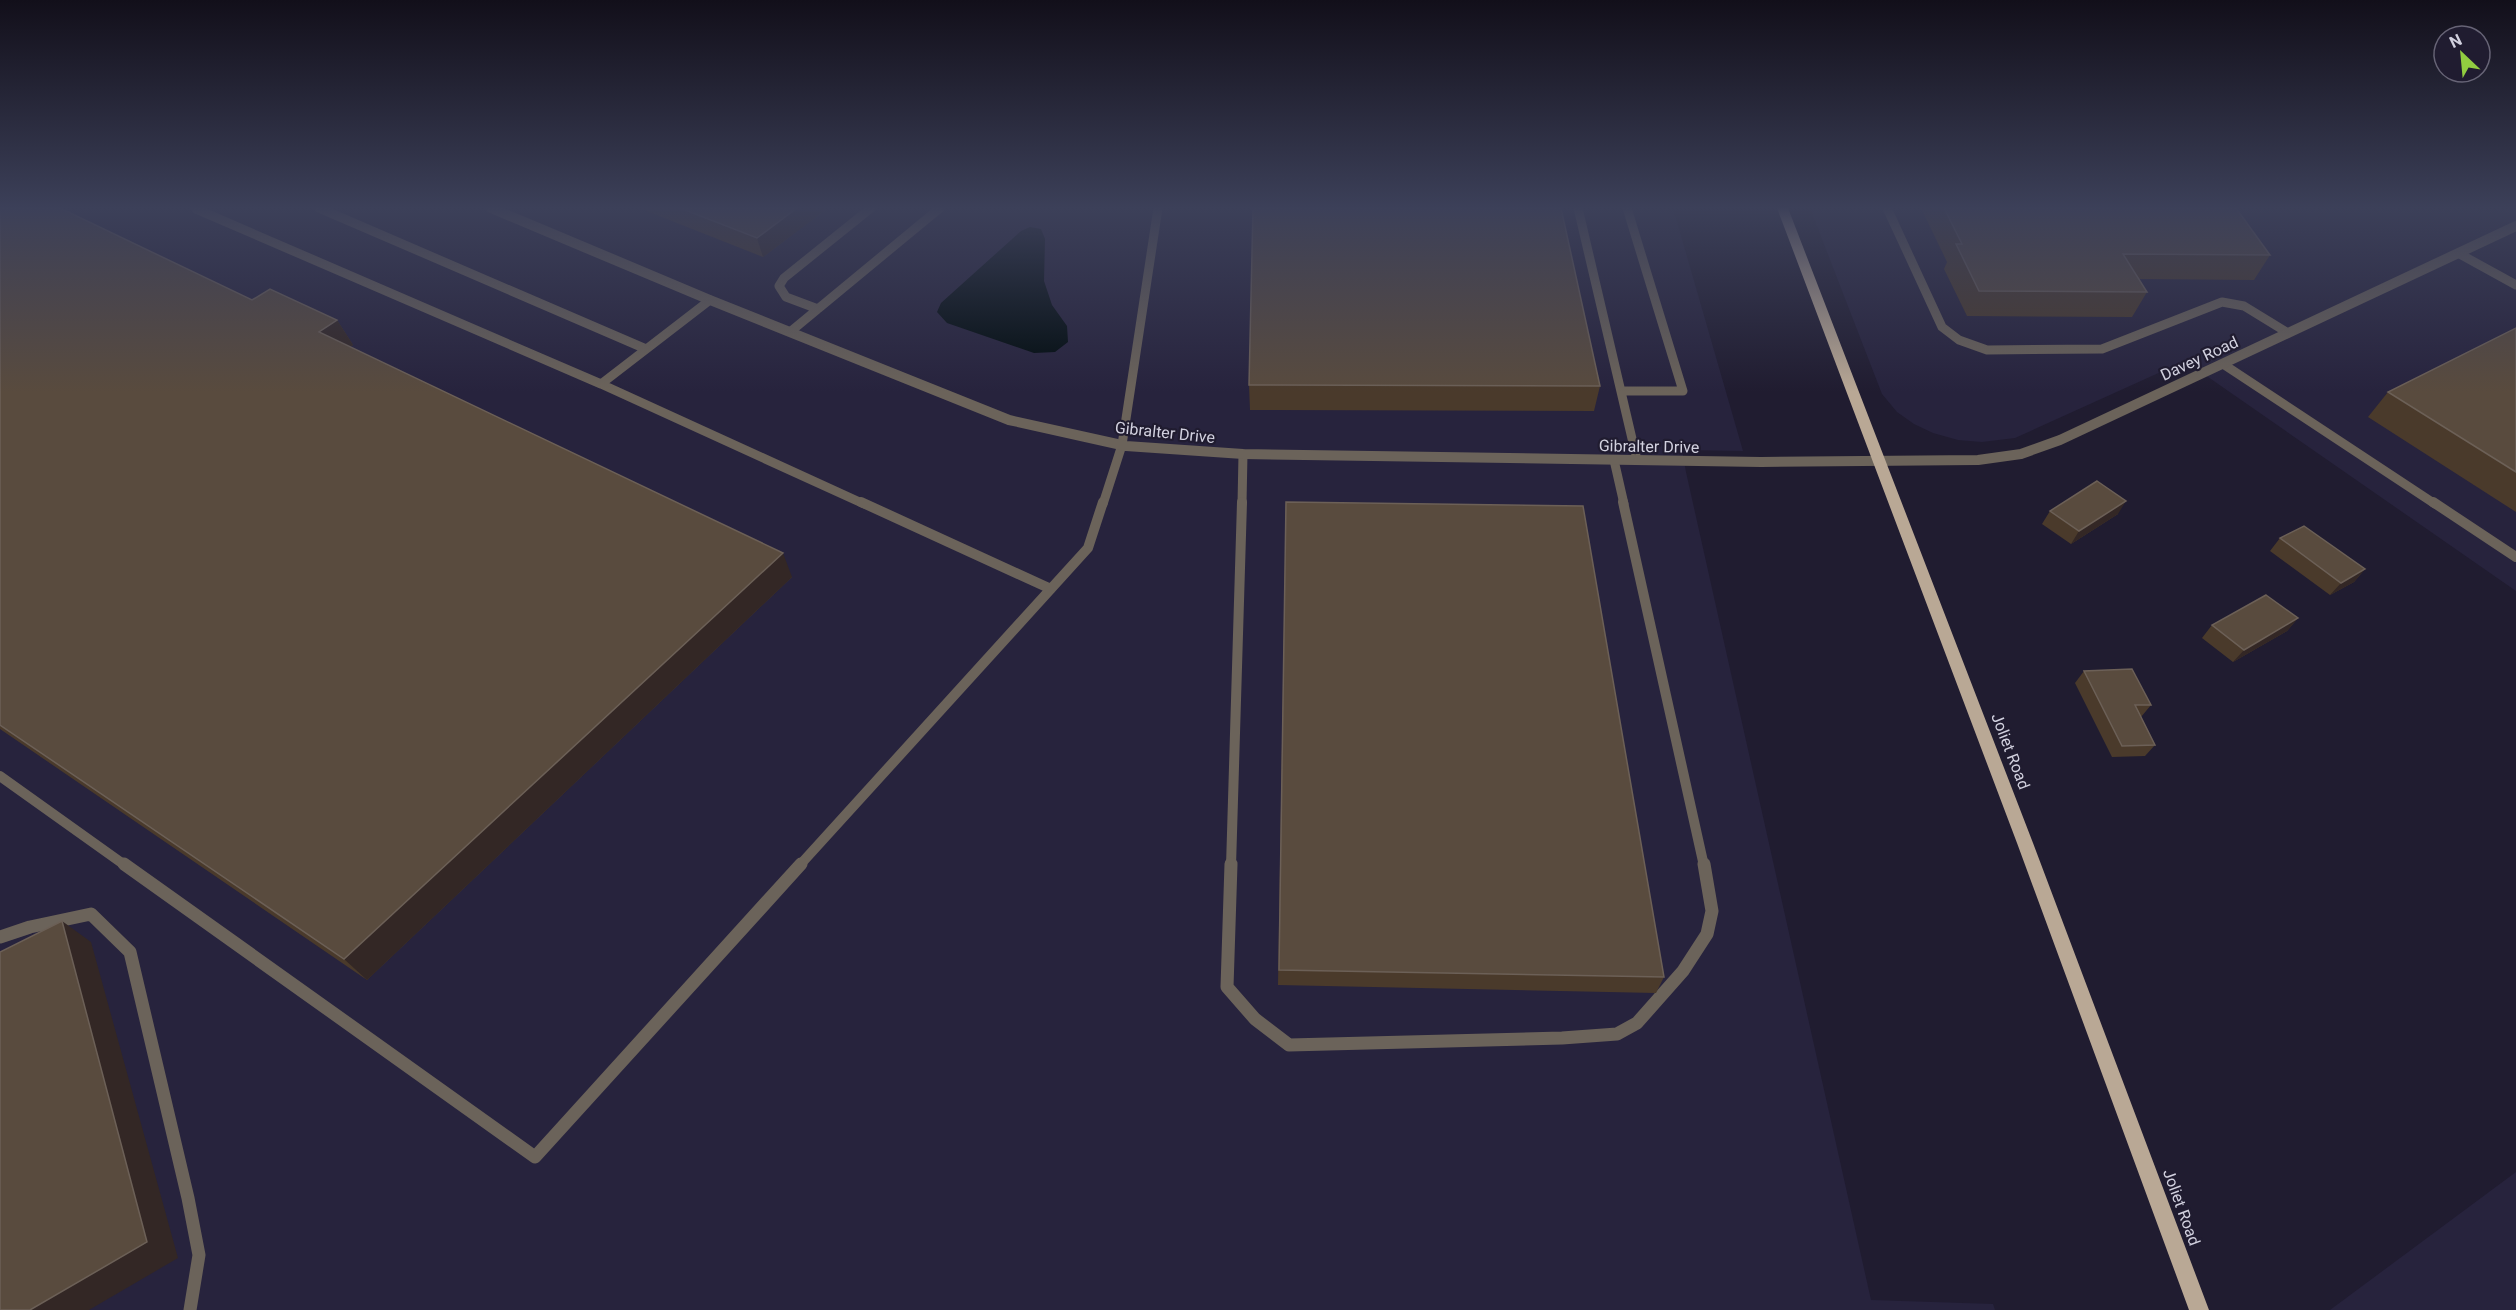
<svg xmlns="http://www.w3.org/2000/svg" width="2516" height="1310" font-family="Roboto,sans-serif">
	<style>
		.built { fill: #27233d }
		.water { fill: #000b0d }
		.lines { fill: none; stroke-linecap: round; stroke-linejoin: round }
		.service-far2 { stroke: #6b635a; stroke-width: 9 }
		.service-far1 { stroke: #6b635a; stroke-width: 10 }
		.service { stroke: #6b635a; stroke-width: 13 }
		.minor { stroke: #6b635a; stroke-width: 10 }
		.primary { fill: #b9a895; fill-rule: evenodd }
		.wall { fill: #4a3a2b }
		.shaded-wall { fill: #332725 }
		.building { fill: #594b3e; stroke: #6c6057; stroke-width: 1.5 }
		.labels { text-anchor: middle; stroke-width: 4.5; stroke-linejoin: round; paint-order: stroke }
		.street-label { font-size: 16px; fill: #d2d1df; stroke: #201c30 }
	</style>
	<rect width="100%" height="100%" fill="#201c30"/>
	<path class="built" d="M 0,208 L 1673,208 L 1743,451 L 1682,450 L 1686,472 L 1871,1300 L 1993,1304 L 1995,1310 L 0,1310 Z
		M 1810,208 L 2516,208 L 2516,591 L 2185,361 L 2015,438 L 1982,442 L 1958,440 L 1933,433 L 1914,424 L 1897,412 L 1882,394 Z
		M 2516,1172 L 2516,1310 L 2330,1310 Z"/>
	<path class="water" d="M 1030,227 L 1041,229 L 1045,239 L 1044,281 L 1052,305 L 1067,326 L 1068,342 L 1055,352 L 1034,353 L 947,323 L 937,312 L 941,303 L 1021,231 Z"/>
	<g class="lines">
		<path class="service-far2" d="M 319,208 L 646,349
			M 1578,208 L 1637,460
			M 1887,208 L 1942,327 L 1959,340 L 1987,350 L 2102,349 L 2222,302 L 2244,306 L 2288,333
			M 196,209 L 601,384 L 710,300
			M 2458,253 L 2516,285
			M 818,309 L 786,297 L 779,286 L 784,278 L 871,208
			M 790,332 L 940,208
			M 2223,364 L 2435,504
			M 601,384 L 864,504
			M 1621,391 L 1683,391 L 1627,208
			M 1614,460 L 1624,504
			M 1103,504 L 1122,445 L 1158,208
			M 1242,504 L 1243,454"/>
		<path class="service-far1" d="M 861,502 L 1051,589
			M 1623,502 L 1704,866
			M 2433,502 L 2516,557
			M 0,776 L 126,866
			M 799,866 L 1088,548 L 1103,502
			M 1231,866 L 1242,502"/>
		<path class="service" d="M 124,864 L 535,1157 L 801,864
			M 1231,864 L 1227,987 L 1255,1019 L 1289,1045 L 1562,1038 L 1617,1034 L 1637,1023 L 1683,971 L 1707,934 L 1712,911 L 1704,864
			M 0,937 L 30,927 L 91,914 L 130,952 L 188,1198 L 199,1255 L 190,1310"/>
		<path class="minor" d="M 491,208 L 710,300 L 1009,420 L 1126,446 L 1243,454 L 1761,462 L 1978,460 L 2021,454 L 2060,440 L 2516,226"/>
		<path class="primary" d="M 1777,208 L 1788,208 L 2033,843 L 2209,1310 L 2189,1310 L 2017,843 Z"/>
	</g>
	<path class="wall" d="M 0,208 L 252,300 L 337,320 L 353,345 L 350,347 L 792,577 L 367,980 L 0,729 Z
		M 639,208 L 828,208 L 763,257 Z
		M 1921,208 L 2236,208 L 2270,255 L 2254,280 L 2139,279 L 2147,292 L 2132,317 L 1967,316 L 1944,269 L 1947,262 Z
		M 2516,328 L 2516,512 L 2368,417 L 2388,392 Z
		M 1249,385 L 1600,386 L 1594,411 L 1250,410 Z
		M 1286,502 L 1664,977 L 1656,993 L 1278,985 Z
		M 2050,511 L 2118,514 L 2071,544 L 2042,524 Z
		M 2280,538 L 2365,569 L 2354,582 L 2330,595 L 2270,551 Z
		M 2298,618 L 2287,631 L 2233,662 L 2202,638 L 2212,625 Z
		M 2084,671 L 2151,705 L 2141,717 L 2155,745 L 2145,756 L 2112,757 L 2075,683 Z"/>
	<path class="shaded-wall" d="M 797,208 L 828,208 L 763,257 L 757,238 Z
		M 337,320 L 353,345 L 335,357 L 319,332 Z
		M 2126,501 L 2118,514 L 2071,544 L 2079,531 Z
		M 783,553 L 792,577 L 367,980 L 344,959 Z
		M 2365,569 L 2354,582 L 2330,595 L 2341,583 Z
		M 2298,618 L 2287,631 L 2233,662 L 2244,650 Z
		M 62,921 L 91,942 L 178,1258 L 89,1310 L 30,1310 Z"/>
	<path class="building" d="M 0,208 L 60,208 L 252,300 L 270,289 L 337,320 L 319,332 L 783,553 L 344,959 L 0,725 Z
		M 680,208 L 797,208 L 757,238 Z
		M 1253,208 L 1561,208 L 1600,386 L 1249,385 Z
		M 1944,208 L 2236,208 L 2270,255 L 2123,254 L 2147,292 L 1979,291 L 1956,244 L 1962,244 Z
		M 2516,328 L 2516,472 L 2388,392 Z
		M 2097,481 L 2126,501 L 2079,531 L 2050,511 Z
		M 1286,502 L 1583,506 L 1664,977 L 1279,970 Z
		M 2304,526 L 2365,569 L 2341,583 L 2280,538 Z
		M 2266,595 L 2298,618 L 2244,650 L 2212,625 Z
		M 2132,669 L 2151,705 L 2135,705 L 2155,745 L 2122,746 L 2084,671 Z
		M 62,921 L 147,1242 L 30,1310 L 0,1310 L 0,952 Z"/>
	<linearGradient id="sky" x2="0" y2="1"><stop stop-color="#120f1a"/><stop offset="0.53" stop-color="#3c4059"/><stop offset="1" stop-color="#3c4059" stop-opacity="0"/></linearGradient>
	<rect width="2516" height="392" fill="url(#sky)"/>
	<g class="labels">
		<g class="street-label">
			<text transform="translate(2199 358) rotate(-25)" y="6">Davey Road</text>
			<text transform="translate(1165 432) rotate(6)" y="6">Gibralter Drive</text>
			<text transform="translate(1649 446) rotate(1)" y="6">Gibralter Drive</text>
			<text transform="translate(2011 751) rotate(69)" y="6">Joliet Road</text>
			<text transform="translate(2182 1207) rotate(70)" y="6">Joliet Road</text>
		</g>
	</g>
	<g transform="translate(2462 54) rotate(334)"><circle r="28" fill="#201c30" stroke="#676476" stroke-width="1.5"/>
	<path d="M0-4.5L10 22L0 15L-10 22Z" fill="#91cd40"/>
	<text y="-9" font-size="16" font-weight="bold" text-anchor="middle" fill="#d2d1df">N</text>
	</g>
</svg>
